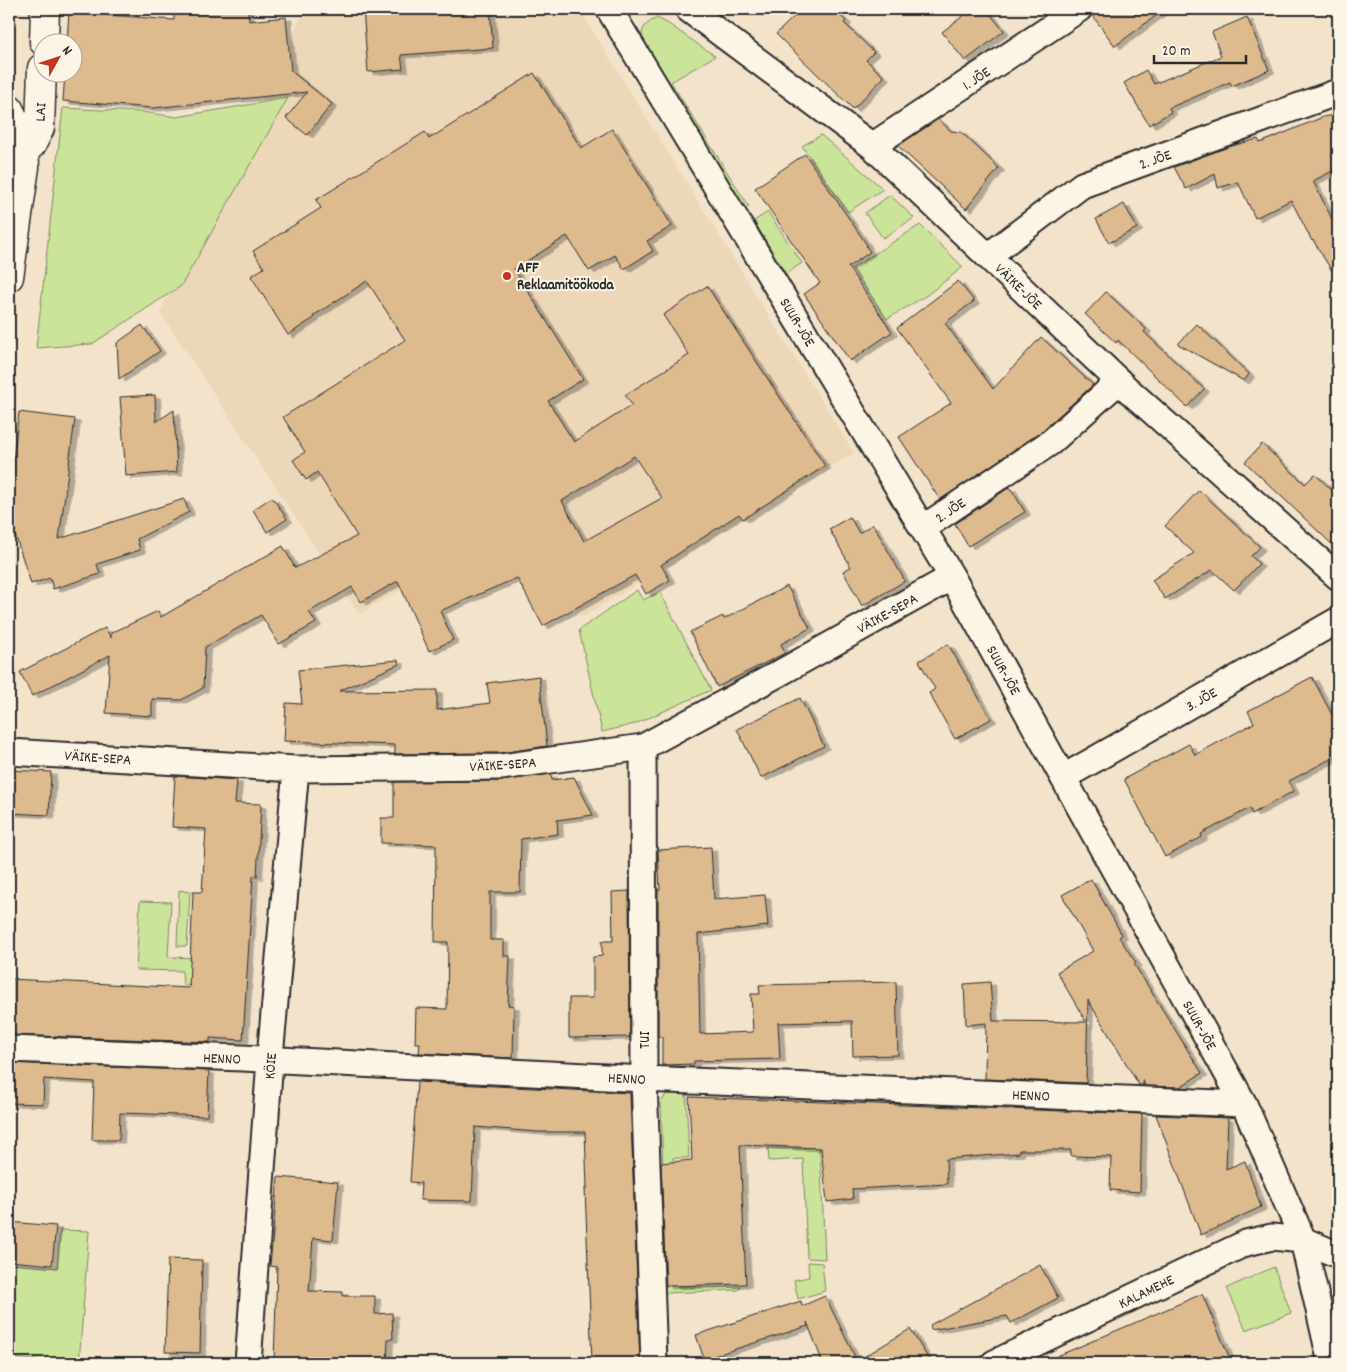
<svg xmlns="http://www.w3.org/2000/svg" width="1347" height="1372" font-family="Dekko,sans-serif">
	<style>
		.built { fill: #edd7b9 }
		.green { fill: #cbe49a; stroke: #7b8862 }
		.building { fill: #deba8f; stroke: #2b2b2b; fill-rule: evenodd; filter: url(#shadow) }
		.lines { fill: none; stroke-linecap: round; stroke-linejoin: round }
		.street-casing { stroke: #2b2b2b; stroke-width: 29 }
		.secondary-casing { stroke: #2b2b2b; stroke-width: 31 }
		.street { stroke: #fcf5e5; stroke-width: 25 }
		.secondary { stroke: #fcf5e5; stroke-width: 28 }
		.poi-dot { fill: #c8321e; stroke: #fcf5e5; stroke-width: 2 }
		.labels { text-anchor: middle; stroke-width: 4; stroke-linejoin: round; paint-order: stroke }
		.street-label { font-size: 15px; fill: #2b2b2b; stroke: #fcf5e5 }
		.poi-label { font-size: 15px; font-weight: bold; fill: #2b2b2b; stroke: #fcf5e5; text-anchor: start }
	</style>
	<defs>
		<filter id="shadow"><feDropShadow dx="5.5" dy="3" stdDeviation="0" flood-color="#0004"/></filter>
	</defs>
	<rect width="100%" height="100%" fill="#f3e3cb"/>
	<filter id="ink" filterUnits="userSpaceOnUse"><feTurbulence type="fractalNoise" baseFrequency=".02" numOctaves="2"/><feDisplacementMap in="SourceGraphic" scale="10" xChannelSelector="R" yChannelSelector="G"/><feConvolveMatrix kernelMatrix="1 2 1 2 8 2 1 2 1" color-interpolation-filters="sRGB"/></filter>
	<g filter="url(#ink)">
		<path class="built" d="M 305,9 L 579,9 L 854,453 L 581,618 L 523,519 L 359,614 L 160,312 Z"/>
		<path class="green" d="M 657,18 L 667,23 L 715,56 L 671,82 L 749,207 L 744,208 L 641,45 C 643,28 641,26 657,18 Z
			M 288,98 L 181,286 L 92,344 L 36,348 L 63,108 L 142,112 L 177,117 Z
			M 821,135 L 883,189 L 848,212 L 802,146 Z
			M 890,195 L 914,218 L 883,238 L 865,213 Z
			M 768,212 L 802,263 L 786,274 L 754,221 Z
			M 920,225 L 963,267 L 927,295 L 887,319 L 852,268 Z
			M 637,590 L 643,600 L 660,592 L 711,690 L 635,724 L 602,732 L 579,630 Z
			M 179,890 L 190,892 L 187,946 L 177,946 Z
			M 140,901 L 171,902 L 168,957 L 198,958 L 197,986 L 183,985 L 182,971 L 136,970 Z
			M 686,1092 L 689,1158 L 673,1158 L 674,1173 L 663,1174 L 661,1103 L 666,1094 Z
			M 804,1098 L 815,1099 L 821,1167 L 825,1259 L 807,1258 L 803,1159 L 769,1161 L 768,1148 L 804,1149 Z
			M 60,1230 L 89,1231 L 79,1363 L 9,1358 L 9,1264 L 57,1268 Z
			M 808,1262 L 822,1263 L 825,1291 L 798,1299 L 794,1280 L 809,1277 Z
			M 1274,1267 L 1291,1313 L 1246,1330 L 1227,1288 Z
			M 677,1278 L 678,1287 L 741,1287 L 738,1290 L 665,1293 L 665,1279 Z"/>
		<path class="building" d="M 225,9 L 248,9 L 249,21 L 286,17 L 291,71 L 332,104 L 307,135 L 286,118 L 307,92 L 153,108 L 63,101 L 65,72 L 72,72 L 72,42 L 67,42 L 69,12 L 174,20 L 174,12 Z
			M 363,9 L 490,9 L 493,48 L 401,55 L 403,69 L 368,72 Z
			M 802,9 L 833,9 L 846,21 L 844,23 L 874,52 L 866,60 L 884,77 L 853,109 L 776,34 Z
			M 972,9 L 986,9 L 1004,31 L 965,61 L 942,32 Z
			M 1093,9 L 1165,9 L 1115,46 L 1092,15 Z
			M 1247,17 L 1269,70 L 1232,86 L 1230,82 L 1169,108 L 1171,112 L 1149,125 L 1124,83 L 1146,70 L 1154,84 L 1221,56 L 1212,32 Z
			M 534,73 L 581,148 L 612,129 L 672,226 L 647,241 L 653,251 L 624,269 L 615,255 L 589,271 L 567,236 L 514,269 L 583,379 L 548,401 L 574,442 L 632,405 L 625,395 L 689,355 L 663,315 L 707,286 L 825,466 L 743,519 L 739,514 L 661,565 L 670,580 L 646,594 L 635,575 L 543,626 L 517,578 L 440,611 L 453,640 L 429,651 L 398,581 L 361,602 L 352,587 L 309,612 L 316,623 L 279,644 L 261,615 L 205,647 L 203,688 L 181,700 L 152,699 L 152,716 L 106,713 L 110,655 L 32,696 L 20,672 L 105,628 L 111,638 L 111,633 L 158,611 L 161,617 L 283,546 L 295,568 L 357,536 L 317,472 L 306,480 L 293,460 L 305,452 L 283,417 L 405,340 L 367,281 L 313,316 L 314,318 L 288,335 L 251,276 L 264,268 L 253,251 L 321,208 L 316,200 L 425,132 L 429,139 ZM 634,456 L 662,498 L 584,541 L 562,501 Z
			M 1338,114 L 1338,168 L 1313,181 L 1338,231 L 1338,281 L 1313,240 L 1312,241 L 1291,200 L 1255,218 L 1238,182 L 1218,188 L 1215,174 L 1186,189 L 1174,167 L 1228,147 L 1258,139 L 1260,143 L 1323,117 Z
			M 938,119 L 951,131 L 961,132 L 999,168 L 966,209 L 898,146 Z
			M 805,154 L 867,245 L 866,246 L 870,252 L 848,267 L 892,332 L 850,361 L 804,294 L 820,283 L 755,188 Z
			M 1124,204 L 1137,228 L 1109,243 L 1096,219 Z
			M 958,281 L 974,301 L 945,323 L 993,389 L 1041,337 L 1093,385 L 1042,431 L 940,500 L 899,437 L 951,403 L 897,328 Z
			M 1106,292 L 1146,329 L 1144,332 L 1204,389 L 1187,407 L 1118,340 L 1116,343 L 1085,314 Z
			M 1197,324 L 1249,374 L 1244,381 L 1178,344 Z
			M 142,325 L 160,351 L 119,379 L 117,343 Z
			M 155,395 L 156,422 L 174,410 L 177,472 L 126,476 L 120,397 Z
			M 19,412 L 75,419 L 59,539 L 184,499 L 189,512 L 137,539 L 140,550 L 97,564 L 100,574 L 53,589 L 50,578 L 31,584 L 9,516 L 9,492 Z
			M 1262,444 L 1305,484 L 1315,474 L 1338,496 L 1338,550 L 1245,462 Z
			M 1010,487 L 1025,512 L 968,546 L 955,524 Z
			M 1199,490 L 1260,547 L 1251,556 L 1259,564 L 1234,590 L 1212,570 L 1165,599 L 1152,580 L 1194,553 L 1165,526 Z
			M 272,497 L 287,519 L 267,532 L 253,510 Z
			M 850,517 L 859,533 L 873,524 L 905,581 L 862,606 L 843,571 L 851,567 L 829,529 Z
			M 787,586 L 810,628 L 781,644 L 785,653 L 717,687 L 690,632 L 723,616 L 724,619 Z
			M 948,644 L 991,719 L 955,739 L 929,693 L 935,689 L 919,661 Z
			M 398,660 L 399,664 L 339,691 L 437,690 L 437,710 L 490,703 L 487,683 L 539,676 L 547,746 L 500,753 L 395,754 L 395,745 L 284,741 L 286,703 L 302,704 L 298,670 Z
			M 1312,677 L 1338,726 L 1338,755 L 1289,781 L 1294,791 L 1252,814 L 1250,808 L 1201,834 L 1202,837 L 1165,857 L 1124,779 L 1189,744 L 1195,755 L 1254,723 L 1248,711 Z
			M 800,698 L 824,746 L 761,778 L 737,729 Z
			M 9,770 L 51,772 L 49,815 L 9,813 Z
			M 551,774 L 552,780 L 574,777 L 593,815 L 557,820 L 558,834 L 521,839 L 520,892 L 490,892 L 490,940 L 504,940 L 504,956 L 510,956 L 508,1005 L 514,1006 L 513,1058 L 419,1053 L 420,1043 L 415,1043 L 416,1008 L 447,1009 L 448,942 L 435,942 L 436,845 L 381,843 L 381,818 L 394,818 L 394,782 L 501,781 Z
			M 175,776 L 237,780 L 235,803 L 261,804 L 257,877 L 253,876 L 243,1040 L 210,1038 L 210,1042 L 9,1035 L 9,979 L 189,988 L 193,892 L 202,892 L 206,829 L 172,827 Z
			M 711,847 L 714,899 L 765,895 L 768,926 L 698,934 L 700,1034 L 753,1032 L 751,994 L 760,994 L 759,985 L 896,982 L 898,1055 L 853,1056 L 852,1021 L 778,1023 L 780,1059 L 694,1061 L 694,1064 L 662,1065 L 662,1037 L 658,1037 L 658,890 L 660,890 L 658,850 Z
			M 1091,879 L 1122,935 L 1119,937 L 1136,963 L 1134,964 L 1202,1073 L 1180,1087 L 1145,1086 L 1143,1080 L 1143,1085 L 1139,1085 L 1088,1000 L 1086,1083 L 985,1079 L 986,1023 L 966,1025 L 964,984 L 990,982 L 993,1021 L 1086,1022 L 1057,972 L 1093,951 L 1062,895 Z
			M 629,891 L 630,1037 L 569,1038 L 569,998 L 593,998 L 593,957 L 602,956 L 602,941 L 613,941 L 612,892 Z
			M 9,1063 L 209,1071 L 207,1116 L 120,1113 L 119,1140 L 92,1140 L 94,1082 L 44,1079 L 43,1104 L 9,1103 Z
			M 417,1082 L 630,1093 L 640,1363 L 592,1363 L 585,1188 L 587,1188 L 585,1132 L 537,1132 L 475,1127 L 472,1201 L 420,1200 L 421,1183 L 410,1182 Z
			M 689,1097 L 1142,1114 L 1140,1192 L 1110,1190 L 1111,1157 L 1071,1156 L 1071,1150 L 1019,1150 L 1019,1153 L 946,1159 L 947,1184 L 852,1189 L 853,1199 L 827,1202 L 821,1148 L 740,1145 L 746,1284 L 666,1286 L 661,1163 L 692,1160 Z
			M 1156,1115 L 1228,1118 L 1226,1169 L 1245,1161 L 1261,1207 L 1201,1235 Z
			M 278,1177 L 338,1182 L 333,1240 L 313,1238 L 309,1291 L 343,1292 L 343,1296 L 375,1296 L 375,1314 L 392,1313 L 393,1339 L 388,1339 L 387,1363 L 274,1363 L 277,1267 L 270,1266 Z
			M 9,1222 L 56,1226 L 52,1265 L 9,1261 Z
			M 168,1259 L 202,1260 L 200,1353 L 165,1352 Z
			M 1040,1265 L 1058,1298 L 1011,1323 L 1007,1316 L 931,1330 L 930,1325 Z
			M 1202,1294 L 1232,1363 L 1041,1363 Z
			M 825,1296 L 857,1361 L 910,1329 L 931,1363 L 823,1363 L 807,1322 L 808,1326 L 704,1359 L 696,1335 L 801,1301 L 802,1306 Z"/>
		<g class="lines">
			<defs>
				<path id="street" d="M 609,9 L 952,577 L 1244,1104 L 1303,1240 L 1331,1363
					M 688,9 L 872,146 L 1125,387 L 1338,577
					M 872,146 L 1079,9
					M 988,256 L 1082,185 L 1338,92
					M 923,528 L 1051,442 L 1119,381
					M 643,747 L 644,1079 L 654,1363
					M 9,752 L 296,769 L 501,767 L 643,747 L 778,674 L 952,577
					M 1064,777 L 1338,620
					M 9,1049 L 242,1058 L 644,1079 L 1244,1104
					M 248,1363 L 271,1046 L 296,769
					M 994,1363 L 1246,1243 L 1272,1237 L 1303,1240 L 1338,1255"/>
				<path id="secondary" d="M 44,42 L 45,9
					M 9,109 C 19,128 25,146 25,167 L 9,277
					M 25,150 L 32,144 L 40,128 L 42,68"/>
			</defs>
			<use href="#street" class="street-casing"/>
			<use href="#secondary" class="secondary-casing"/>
			<use href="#street" class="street"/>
			<use href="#secondary" class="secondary"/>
		</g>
	</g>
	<circle class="poi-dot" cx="507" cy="276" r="5"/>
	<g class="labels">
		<g class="street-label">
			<text transform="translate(976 78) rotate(-34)" y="5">1. JÕE</text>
			<text transform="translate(40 112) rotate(-87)" y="5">LAI</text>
			<text transform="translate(1155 159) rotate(-20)" y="5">2. JÕE</text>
			<text transform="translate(1019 286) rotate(44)" y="5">VÄIKE-JÕE</text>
			<text transform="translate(798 322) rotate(59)" y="5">SUUR-JÕE</text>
			<text transform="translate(950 510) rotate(-34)" y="5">2. JÕE</text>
			<text transform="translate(887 613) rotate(-29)" y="5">VÄIKE-SEPA</text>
			<text transform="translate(1004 670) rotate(61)" y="5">SUUR-JÕE</text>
			<text transform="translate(1201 699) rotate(-30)" y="5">3. JÕE</text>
			<text transform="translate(98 757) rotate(4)" y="5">VÄIKE-SEPA</text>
			<text transform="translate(503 764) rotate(-4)" y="5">VÄIKE-SEPA</text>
			<text transform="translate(1200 1025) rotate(61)" y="5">SUUR-JÕE</text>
			<text transform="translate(644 1040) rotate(-90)" y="5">TUI</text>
			<text transform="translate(222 1058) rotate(2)" y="5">HENNO</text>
			<text transform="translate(270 1066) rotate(-86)" y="5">KÖIE</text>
			<text transform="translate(627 1078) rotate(3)" y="5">HENNO</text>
			<text transform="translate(1031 1095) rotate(2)" y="5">HENNO</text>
			<text transform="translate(1146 1291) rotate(-26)" y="5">KALAMEHE</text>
		</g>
		<g class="poi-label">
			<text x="517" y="272">AFF<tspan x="517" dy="17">Reklaamitöökoda</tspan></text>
		</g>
	</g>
	<rect width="1347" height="1372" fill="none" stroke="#fcf5e5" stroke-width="30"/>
	<rect x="15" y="15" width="1317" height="1342" fill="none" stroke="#2b2b2b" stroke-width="2" filter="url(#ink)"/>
	<g transform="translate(58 58) rotate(50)"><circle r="24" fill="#fcf5e5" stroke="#a8a49b"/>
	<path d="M0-4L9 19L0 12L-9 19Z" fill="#c8321e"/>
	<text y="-8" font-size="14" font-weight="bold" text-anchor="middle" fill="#2b2b2b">N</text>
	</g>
	<path d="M1154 55v8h92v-8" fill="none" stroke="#2b2b2b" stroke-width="2.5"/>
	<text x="1162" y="55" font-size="15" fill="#2b2b2b" stroke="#fcf5e5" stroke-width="4" paint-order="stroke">20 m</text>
</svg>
